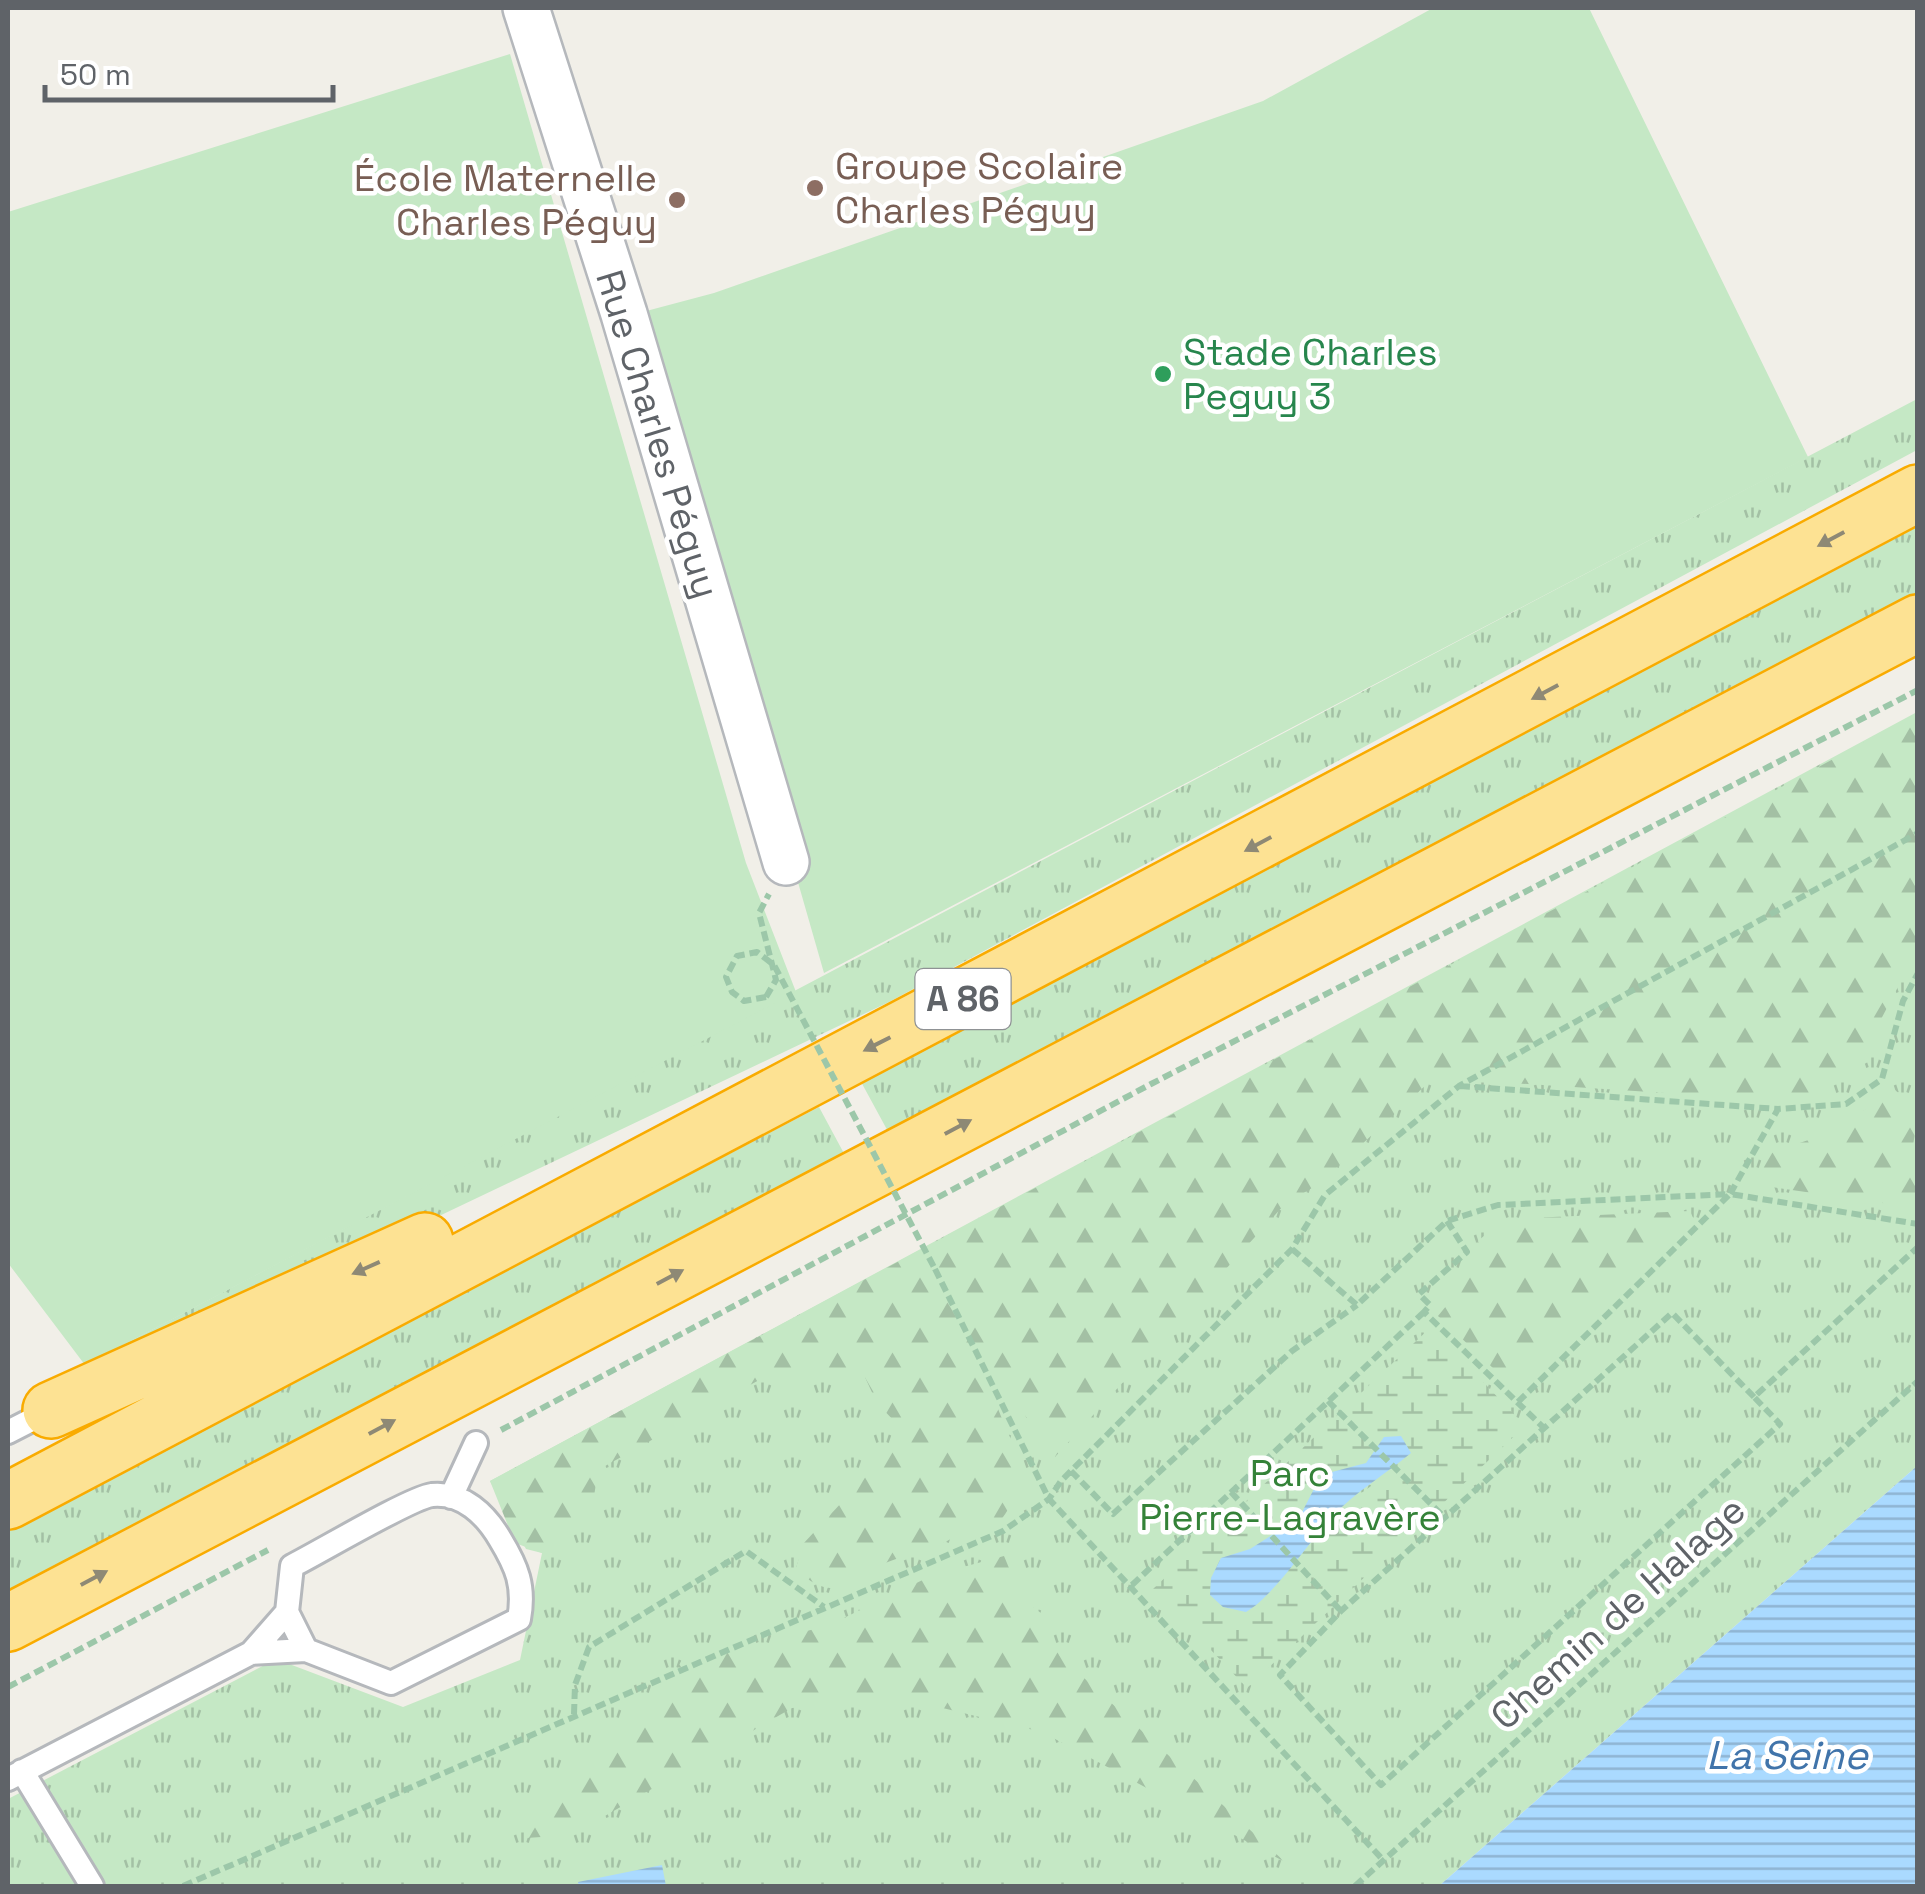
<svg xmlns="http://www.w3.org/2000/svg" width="1925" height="1894" font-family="'Space Grotesk',sans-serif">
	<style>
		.grass { fill: url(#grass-tufts) }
		.forest { fill: url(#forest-firs) }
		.wetland { fill: url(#wetland-marsh); fill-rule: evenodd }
		.pitch { fill: #c5e8c5 }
		.water { fill: url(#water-rules) }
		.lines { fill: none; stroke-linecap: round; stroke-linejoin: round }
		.lane-casing { stroke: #b5b8bc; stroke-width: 28 }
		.street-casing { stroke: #b5b8bc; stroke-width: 50 }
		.highway-casing { stroke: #f9ab00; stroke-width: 60 }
		.path { stroke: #9cc7a9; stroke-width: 6; stroke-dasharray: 10 5; stroke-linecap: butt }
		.lane { stroke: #fff; stroke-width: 22 }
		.street { stroke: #fff; stroke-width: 45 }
		.highway { stroke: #fde293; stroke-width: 55 }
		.path-bridge { stroke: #9cc7a9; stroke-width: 6; stroke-dasharray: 10 5; stroke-linecap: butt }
		.oneway { fill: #8e8975 }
		.education-dot { fill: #8d6e63; stroke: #fff; stroke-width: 4 }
		.leisure-dot { fill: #2e9e5b; stroke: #fff; stroke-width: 4 }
		.labels { text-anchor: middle; stroke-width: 9; stroke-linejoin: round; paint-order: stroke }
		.shield { fill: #fff; stroke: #8f9295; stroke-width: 2.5 }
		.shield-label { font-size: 35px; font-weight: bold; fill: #5f6368 }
		.education-label { font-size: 38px; fill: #785e54; stroke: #fff; text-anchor: start }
		.leisure-label { font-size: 38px; fill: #27864d; stroke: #fff; text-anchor: start }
		.street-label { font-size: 38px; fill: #5f6368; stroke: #fff }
		.park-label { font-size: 38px; fill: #348238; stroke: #fff }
		.water-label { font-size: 40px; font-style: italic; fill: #4174aa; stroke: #fff }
	</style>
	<defs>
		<pattern id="grass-tufts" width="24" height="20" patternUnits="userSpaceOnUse" patternTransform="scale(2.5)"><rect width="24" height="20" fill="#c5e8c5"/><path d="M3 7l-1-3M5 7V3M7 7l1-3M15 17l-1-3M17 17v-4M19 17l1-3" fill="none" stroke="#a3c0a4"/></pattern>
		<pattern id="forest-firs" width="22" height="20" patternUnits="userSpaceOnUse" patternTransform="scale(2.5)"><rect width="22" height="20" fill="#c5e8c5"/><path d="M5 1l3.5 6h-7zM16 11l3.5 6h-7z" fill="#a3c0a4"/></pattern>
		<pattern id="wetland-marsh" width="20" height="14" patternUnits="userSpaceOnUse" patternTransform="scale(2.5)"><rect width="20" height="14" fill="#c5e8c5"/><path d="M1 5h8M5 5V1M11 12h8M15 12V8" fill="none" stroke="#a3c0a4"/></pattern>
		<pattern id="water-rules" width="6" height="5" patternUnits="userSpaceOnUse" patternTransform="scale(2.5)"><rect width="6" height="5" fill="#aadaff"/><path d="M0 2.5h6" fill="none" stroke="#8eb4d2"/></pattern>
	</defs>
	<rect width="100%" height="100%" fill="#f1efe8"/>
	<path class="grass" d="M 1917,399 L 1917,450 L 889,1002 L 290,1287 L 85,1365 Z
		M 1917,527 L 1917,593 L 891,1137 L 860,1080 Z
		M 1917,712 L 1917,1466 L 1439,1886 L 8,1886 L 8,1799 L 276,1659 L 403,1707 L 520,1660 L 542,1553 L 526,1549 L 490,1481 Z
		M 819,1107 L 847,1159 L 8,1599 L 8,1530 Z"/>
	<path class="forest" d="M 1917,714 L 1917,951 L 1879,1023 L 1868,1062 L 1805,1096 L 1742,1098 L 1449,1079 L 1427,1084 L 1320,1183 L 1284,1205 L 1055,1457 L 1011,1396 L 995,1401 C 1016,1458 1038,1472 998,1524 C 969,1521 958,1538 933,1548 C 912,1555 893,1558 873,1569 C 860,1576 845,1589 830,1588 C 816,1587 804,1577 796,1568 L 803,1544 L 897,1443 L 896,1423 L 877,1403 L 863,1373 L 821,1367 L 775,1371 L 598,1470 L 590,1523 L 542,1553 L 515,1543 L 490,1481 Z
		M 1890,1086 L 1917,1108 C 1918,1128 1912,1141 1912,1160 L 1917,1164 L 1917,1208 L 1751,1184 L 1768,1154 C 1825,1134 1847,1131 1890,1086 Z
		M 1690,1211 L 1694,1220 L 1513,1387 L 1438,1316 L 1482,1262 L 1472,1246 L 1504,1219 Z
		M 1004,1556 L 1021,1597 L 1042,1614 L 1060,1656 L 1285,1862 L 1042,1732 L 889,1695 L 792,1708 L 572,1835 L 526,1838 L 525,1813 L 603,1744 L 673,1698 L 669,1680 L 685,1656 L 707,1644 L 747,1654 L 792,1634 L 825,1627 L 933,1575 Z"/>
	<path class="wetland" d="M 1431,1327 L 1525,1426 L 1247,1688 L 1153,1589 ZM 1384,1437 L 1377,1482 C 1337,1509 1286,1553 1269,1599 L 1210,1595 L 1211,1578 L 1221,1558 L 1250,1549 L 1299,1518 L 1316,1485 L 1332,1472 L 1366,1463 Z"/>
	<path class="pitch" d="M 1433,8 L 1589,8 L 1808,457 L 824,973 L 635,314 L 714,293 L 1263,101 Z
		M 510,54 L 746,863 L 796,992 L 85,1365 L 8,1263 L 8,212 Z"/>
	<path class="water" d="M 1401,1436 L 1411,1453 C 1386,1474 1355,1492 1333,1516 C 1307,1544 1274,1596 1246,1612 L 1223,1607 L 1210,1595 L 1211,1578 L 1221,1558 L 1250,1549 L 1299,1518 L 1316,1485 L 1332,1472 L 1366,1463 L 1384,1437 Z
		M 1917,1466 L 1917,1886 L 1439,1886 Z
		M 662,1865 L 666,1886 L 579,1886 L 578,1882 Z"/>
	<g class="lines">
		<defs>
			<path id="lane" d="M 8,1432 L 51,1410
				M 451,1497 L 476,1443
				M 251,1653 L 306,1650 L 391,1683 L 519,1619 C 525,1586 517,1567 500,1539 C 486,1515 463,1492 432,1495 C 410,1498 318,1553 292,1566 L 287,1612 L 306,1650
				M 22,1771 L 92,1886
				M 8,1779 L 251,1653 L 287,1612"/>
			<path id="street" d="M 526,8 L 624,314 L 786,862"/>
			<path id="highway" d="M 51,1410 L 425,1241
				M 8,1501 L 1918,493
				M 8,1623 L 1918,623"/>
		</defs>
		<use href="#lane" class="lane-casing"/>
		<use href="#street" class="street-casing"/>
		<use href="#highway" class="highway-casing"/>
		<path class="path" d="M 766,997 L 776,980 L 759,913 L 769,894
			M 1460,1086 L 1778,1109
			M 1447,1221 L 1467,1252 L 1419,1294 L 1430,1305 L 1424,1312 L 1546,1430
			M 1292,1249 L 1357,1305 L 1447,1221 L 1498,1205 L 1730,1194 L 1778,1109 L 1846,1104 L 1882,1079 L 1903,1001 L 1918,973
			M 935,1269 L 1049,1499 L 1384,1861
			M 1754,1397 L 1672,1313 L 1341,1611 L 1280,1675 L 1381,1785 L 1780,1424 L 1754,1397 L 1918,1247
			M 1328,1401 L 1446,1519
			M 1518,1402 L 1730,1194 L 1918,1224
			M 501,1430 L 1151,1084 L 1918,690
			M 1071,1471 L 1113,1514 L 1292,1351 L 1357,1305
			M 1231,1492 L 1341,1611
			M 1132,1585 L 1424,1312
			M 8,1687 L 268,1550
			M 574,1714 L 575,1685 L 589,1647 L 746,1551 L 824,1607
			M 183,1886 L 1003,1531 L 1049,1499 L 1061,1481 L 1292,1249 L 1325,1195 L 1459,1086 L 1918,833
			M 1355,1886 L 1918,1381"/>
		<use href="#lane" class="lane"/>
		<use href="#street" class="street"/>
		<use href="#highway" class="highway"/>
		<path class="path-bridge" d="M 766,997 L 744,1001 L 732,992 L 726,977 L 737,956 L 757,952 L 774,965 L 935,1269"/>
	</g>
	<defs><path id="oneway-solid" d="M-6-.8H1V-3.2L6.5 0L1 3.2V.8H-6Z" transform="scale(2.5)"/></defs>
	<g class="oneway">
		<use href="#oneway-solid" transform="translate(1831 539) rotate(152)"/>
		<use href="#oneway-solid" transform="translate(1545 692) rotate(152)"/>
		<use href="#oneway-solid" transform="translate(1258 844) rotate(152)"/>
		<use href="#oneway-solid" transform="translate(877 1044) rotate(153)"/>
		<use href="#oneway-solid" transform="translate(958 1127) rotate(-28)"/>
		<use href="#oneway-solid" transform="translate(366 1268) rotate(156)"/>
		<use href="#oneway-solid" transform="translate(670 1277) rotate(-28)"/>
		<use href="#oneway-solid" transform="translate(382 1427) rotate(-28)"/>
		<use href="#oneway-solid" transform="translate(94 1578) rotate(-28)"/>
	</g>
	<g class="education-dot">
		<circle cx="815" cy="188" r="10"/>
		<circle cx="677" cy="200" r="10"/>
	</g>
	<circle class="leisure-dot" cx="1163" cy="374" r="10"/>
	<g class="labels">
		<rect class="shield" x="915.5" y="969" width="95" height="60" rx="8"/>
		<g class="shield-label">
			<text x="963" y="1011">A 86</text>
		</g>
		<g class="education-label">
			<text x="835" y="179">Groupe Scolaire<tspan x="835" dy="44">Charles Péguy</tspan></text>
			<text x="657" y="191" text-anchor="end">École Maternelle<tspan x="657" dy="44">Charles Péguy</tspan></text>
		</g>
		<g class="leisure-label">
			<text x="1183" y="365">Stade Charles<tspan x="1183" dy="44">Peguy 3</tspan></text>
		</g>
		<g class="street-label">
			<text transform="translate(658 434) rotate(73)" y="13">Rue Charles Péguy</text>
			<text transform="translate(1618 1613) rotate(-42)" y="13">Chemin de Halage</text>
		</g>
		<g class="park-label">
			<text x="1290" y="1486">Parc<tspan x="1290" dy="44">Pierre-Lagravère</tspan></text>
		</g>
		<g class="water-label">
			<text x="1787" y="1769">La Seine</text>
		</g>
	</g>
	<rect width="1925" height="1894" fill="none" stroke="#5f6368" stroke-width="20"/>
	<path d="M45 85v15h288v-15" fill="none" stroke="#5f6368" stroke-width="5"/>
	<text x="60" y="85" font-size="30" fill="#5f6368" stroke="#ffffff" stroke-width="8" paint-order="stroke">50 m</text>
</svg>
